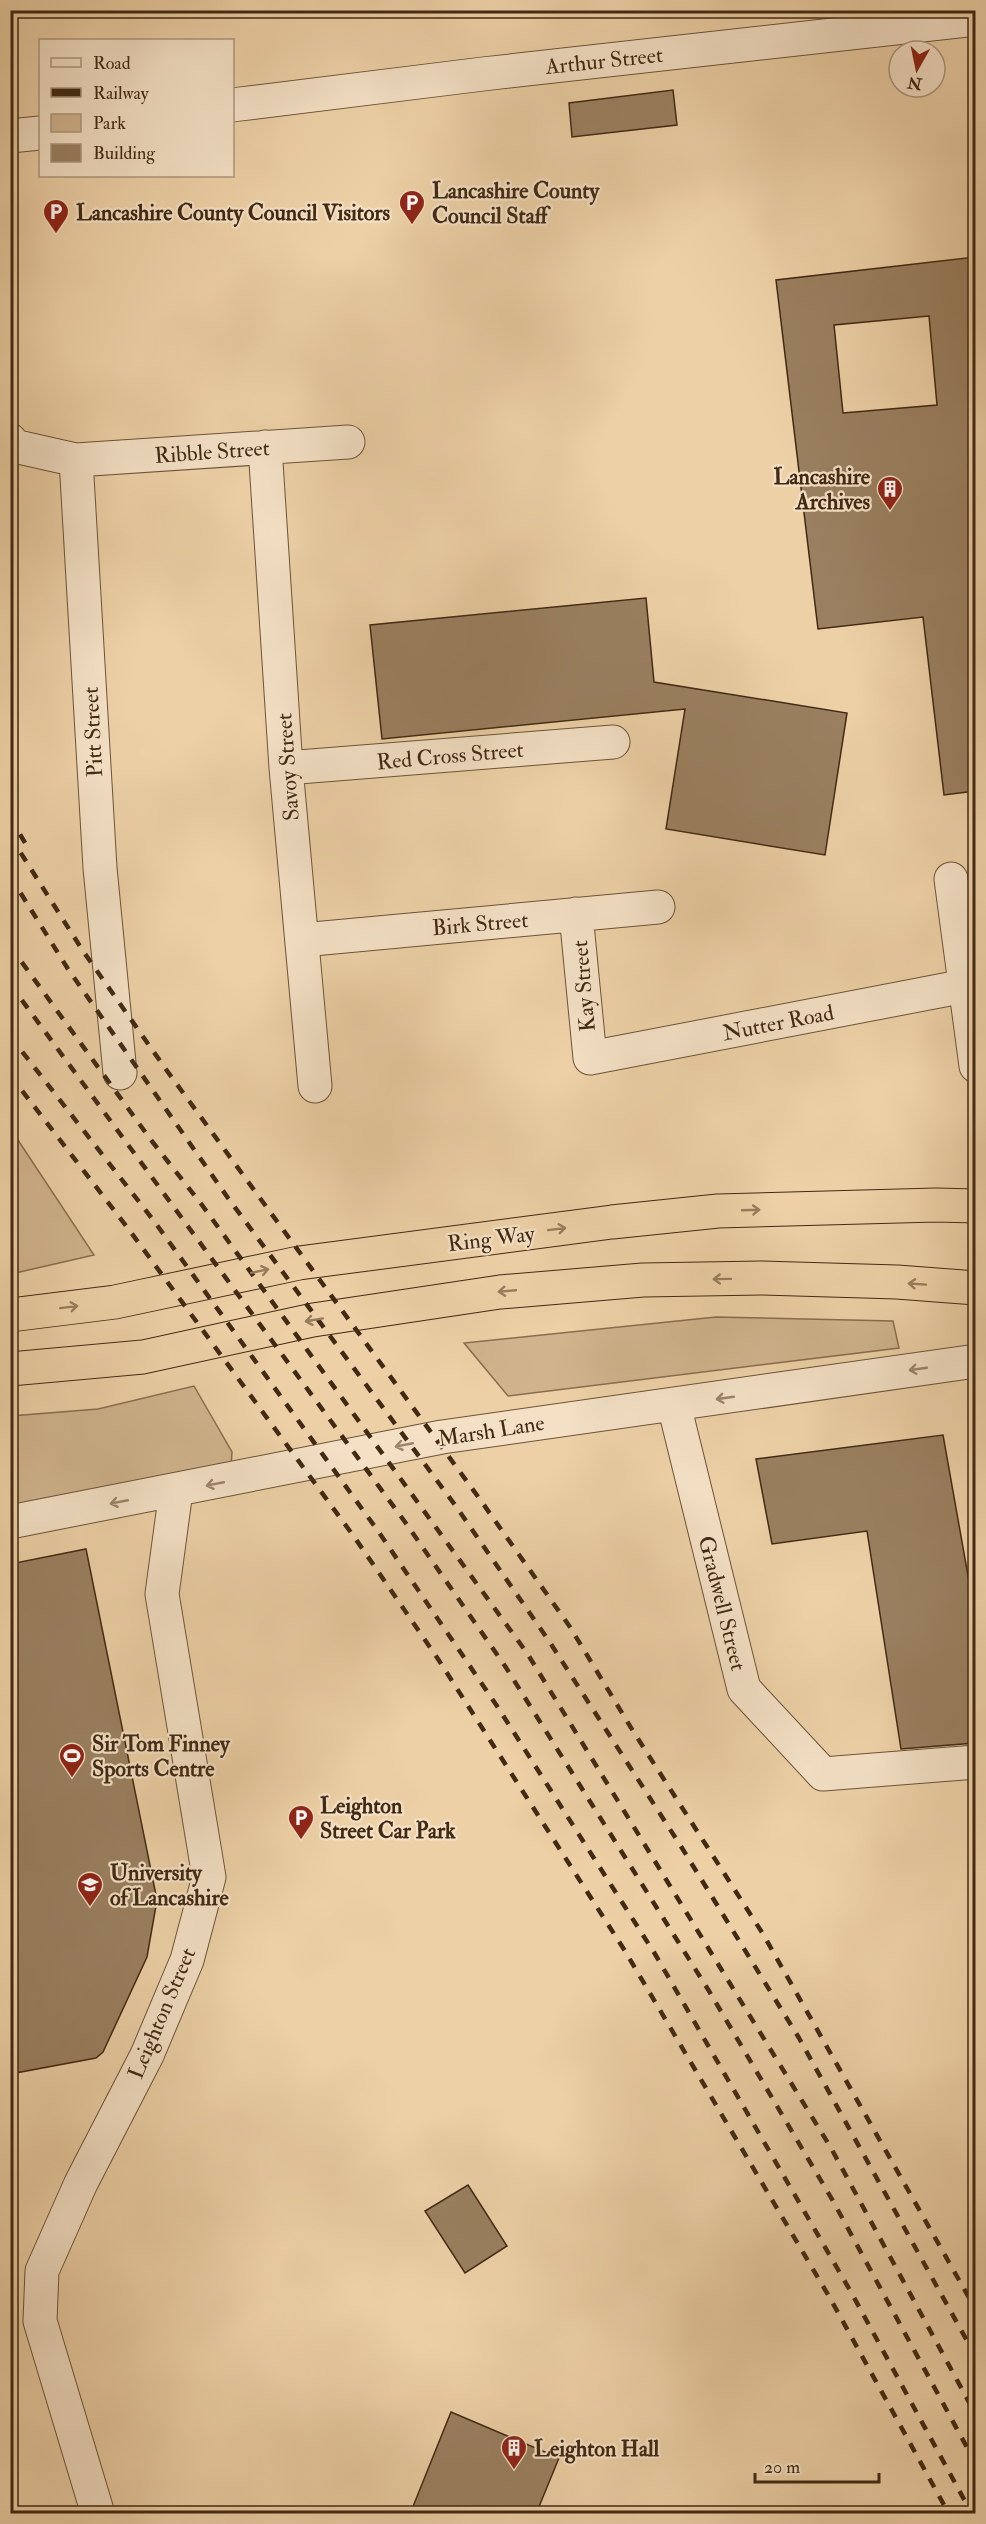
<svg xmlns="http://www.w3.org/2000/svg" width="986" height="2524" font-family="'IM FELL Double Pica',serif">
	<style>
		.green { fill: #d0b48d; stroke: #886e50; stroke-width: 1.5 }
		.building { fill: #9a8060; stroke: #412914; stroke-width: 1.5; fill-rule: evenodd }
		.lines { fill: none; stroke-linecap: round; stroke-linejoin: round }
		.minor-casing { stroke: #6c5338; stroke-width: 35 }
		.highway-casing { stroke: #412914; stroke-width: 35 }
		.minor { stroke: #f3e0c5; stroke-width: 33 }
		.highway { stroke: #edd0a6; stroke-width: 33 }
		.rail { stroke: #412914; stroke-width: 4.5; stroke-dasharray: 10 10; stroke-linecap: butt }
		.oneway { stroke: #977c5d }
		.oneway2 { stroke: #9a846c }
		.labels { text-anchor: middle; stroke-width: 4.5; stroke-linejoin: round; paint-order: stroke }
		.street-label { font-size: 22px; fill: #412914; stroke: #f3e0c5 }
		.poi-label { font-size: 22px; font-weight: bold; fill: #412914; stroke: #f3e0c5; text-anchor: start }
	</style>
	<rect width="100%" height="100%" fill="#edd0a6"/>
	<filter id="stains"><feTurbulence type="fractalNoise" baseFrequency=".00333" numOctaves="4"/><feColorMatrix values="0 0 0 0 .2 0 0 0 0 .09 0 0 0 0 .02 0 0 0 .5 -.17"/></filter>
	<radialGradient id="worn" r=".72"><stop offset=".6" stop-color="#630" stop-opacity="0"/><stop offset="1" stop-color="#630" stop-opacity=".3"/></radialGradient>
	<path class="green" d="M 10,1128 L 94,1255 L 11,1274 Z
		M 716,1317 L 893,1321 L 899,1348 L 508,1396 L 464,1343 Z
		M 194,1386 L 232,1452 L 230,1481 L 11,1513 L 11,1416 L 98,1409 Z"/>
	<path class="building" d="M 673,90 L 677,125 L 572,137 L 569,103 Z
		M 975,257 L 975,791 L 944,795 L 923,617 L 818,629 L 776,280 ZM 929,316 L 937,405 L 843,413 L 834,325 Z
		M 646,598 L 654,682 L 847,713 L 825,855 L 666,829 L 685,709 L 382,739 L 370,625 Z
		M 943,1435 L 975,1615 L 975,1743 L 901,1749 L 867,1531 L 772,1544 L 756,1459 Z
		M 86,1549 L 157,1900 L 147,1957 L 103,2052 L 96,2058 L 10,2074 L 10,1564 Z
		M 468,2185 L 507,2246 L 465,2273 L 425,2211 Z
		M 451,2412 L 559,2458 L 536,2514 L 410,2514 Z"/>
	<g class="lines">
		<defs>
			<path id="minor" d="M 232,105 L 483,74 L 976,19
				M 10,136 L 40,133
				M 10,440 L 14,446 L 76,460 L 100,868 L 120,1073
				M 265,447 L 286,768 L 315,1086
				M 76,460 L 348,442
				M 286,768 L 613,742
				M 951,879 L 976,1066
				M 576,914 L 590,1058 L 965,986
				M 302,940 L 658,907
				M 674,1405 L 744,1689 L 823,1774 L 976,1762
				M 10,1522 L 442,1437 L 976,1361
				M 98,2514 L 40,2321 L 42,2271 L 81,2183 L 147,2055 L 187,1960 L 209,1877 L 162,1594 L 176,1491"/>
			<path id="highway" d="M 10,1315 L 115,1302 L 299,1263 L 612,1222 L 718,1211 L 936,1205 L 976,1206
				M 10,1369 L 143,1357 L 313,1320 L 500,1292 L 643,1280 L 762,1278 L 897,1282 L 976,1288"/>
		</defs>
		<use href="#minor" class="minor-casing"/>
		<use href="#highway" class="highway-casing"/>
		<use href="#minor" class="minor"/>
		<use href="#highway" class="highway"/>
		<path class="rail" d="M 10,817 L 28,848
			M 10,836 L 83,951 L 165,1068 L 479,1498 L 570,1627 L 633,1731 L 763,1934 L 976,2310
			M 10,876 L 68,969 L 228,1198 L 455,1505 L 549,1641 L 682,1848 L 799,2038 L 976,2357
			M 10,946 L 151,1140 L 202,1205 L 527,1653 L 831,2148 L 976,2415
			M 10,984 L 405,1522 L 505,1666 L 709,1991 L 833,2201 L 976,2464
			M 10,1036 L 154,1221 L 378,1531 L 497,1706 L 655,1954 L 851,2292 L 972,2514
			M 10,1075 L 130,1231 L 355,1538 L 438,1659 L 625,1951 L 830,2298 L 949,2514"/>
	</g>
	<defs><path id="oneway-shaft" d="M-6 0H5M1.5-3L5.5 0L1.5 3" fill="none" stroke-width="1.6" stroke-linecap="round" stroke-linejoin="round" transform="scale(1.5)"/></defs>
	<g class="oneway">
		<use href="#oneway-shaft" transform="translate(751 1210) rotate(-2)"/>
		<use href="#oneway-shaft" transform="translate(557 1229) rotate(-7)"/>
		<use href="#oneway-shaft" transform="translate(260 1271) rotate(-12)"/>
		<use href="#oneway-shaft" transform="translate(722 1279) rotate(179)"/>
		<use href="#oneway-shaft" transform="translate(917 1284) rotate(-176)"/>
		<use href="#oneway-shaft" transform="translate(507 1291) rotate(175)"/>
		<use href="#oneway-shaft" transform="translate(69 1307) rotate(-7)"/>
		<use href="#oneway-shaft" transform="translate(314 1320) rotate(170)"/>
	</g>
	<g class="oneway2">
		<use href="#oneway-shaft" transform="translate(918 1369) rotate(172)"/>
		<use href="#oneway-shaft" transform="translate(725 1398) rotate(172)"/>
		<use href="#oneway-shaft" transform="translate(404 1445) rotate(169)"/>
		<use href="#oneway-shaft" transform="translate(215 1484) rotate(169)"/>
		<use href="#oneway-shaft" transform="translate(119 1502) rotate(169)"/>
	</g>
	<defs>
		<symbol id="parking-pin" viewBox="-11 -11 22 30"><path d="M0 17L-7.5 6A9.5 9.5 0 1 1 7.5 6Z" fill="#8f2418" stroke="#f3e0c5"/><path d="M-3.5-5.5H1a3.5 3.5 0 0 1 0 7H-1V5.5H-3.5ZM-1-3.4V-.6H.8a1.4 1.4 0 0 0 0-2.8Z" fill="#fff"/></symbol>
		<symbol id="building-pin" viewBox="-11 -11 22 30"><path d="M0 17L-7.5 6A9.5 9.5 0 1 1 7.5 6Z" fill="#8f2418" stroke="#f3e0c5"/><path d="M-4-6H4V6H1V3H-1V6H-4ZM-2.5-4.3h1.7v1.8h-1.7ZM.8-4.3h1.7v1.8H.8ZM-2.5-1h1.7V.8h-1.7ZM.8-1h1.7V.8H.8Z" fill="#fff"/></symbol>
		<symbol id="stadium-pin" viewBox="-11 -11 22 30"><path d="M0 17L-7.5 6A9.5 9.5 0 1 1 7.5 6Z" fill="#8f2418" stroke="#f3e0c5"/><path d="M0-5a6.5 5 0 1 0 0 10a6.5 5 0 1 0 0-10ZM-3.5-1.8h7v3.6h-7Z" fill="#fff"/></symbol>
		<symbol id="university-pin" viewBox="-11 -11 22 30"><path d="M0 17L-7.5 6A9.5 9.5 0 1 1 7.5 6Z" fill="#8f2418" stroke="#f3e0c5"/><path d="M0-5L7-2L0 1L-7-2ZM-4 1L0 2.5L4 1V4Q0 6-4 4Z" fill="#fff"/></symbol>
	</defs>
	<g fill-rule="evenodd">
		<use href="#parking-pin" x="397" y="188" width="30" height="40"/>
		<use href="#parking-pin" x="41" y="197" width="30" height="40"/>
		<use href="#building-pin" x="875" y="474" width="30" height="40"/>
		<use href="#stadium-pin" x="57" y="1741" width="30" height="40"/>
		<use href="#parking-pin" x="286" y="1803" width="30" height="40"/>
		<use href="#university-pin" x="75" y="1870" width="30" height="40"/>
		<use href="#building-pin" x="499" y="2433" width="30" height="40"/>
	</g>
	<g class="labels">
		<g class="street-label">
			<text transform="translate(604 60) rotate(-6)" y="8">Arthur Street</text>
			<text transform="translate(212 451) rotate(-4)" y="8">Ribble Street</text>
			<text transform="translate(92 732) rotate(-93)" y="8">Pitt Street</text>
			<text transform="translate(450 755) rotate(-5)" y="8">Red Cross Street</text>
			<text transform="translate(287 767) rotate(-94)" y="8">Savoy Street</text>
			<text transform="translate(480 923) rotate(-5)" y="8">Birk Street</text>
			<text transform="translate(583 986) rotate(-95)" y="8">Kay Street</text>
			<text transform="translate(778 1022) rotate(-11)" y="8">Nutter Road</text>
			<text transform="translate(491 1238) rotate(-7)" y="8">Ring Way</text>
			<text transform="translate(491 1430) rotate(-9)" y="8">Marsh Lane</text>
			<text transform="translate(723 1603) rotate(76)" y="8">Gradwell Street</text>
			<text transform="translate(161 2013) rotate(-67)" y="8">Leighton Street</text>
		</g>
		<g class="poi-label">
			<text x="432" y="198">Lancashire County<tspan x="432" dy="25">Council Staff</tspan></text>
			<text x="76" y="220">Lancashire County Council Visitors</text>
			<text x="870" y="484" text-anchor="end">Lancashire<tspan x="870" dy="25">Archives</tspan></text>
			<text x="92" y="1751">Sir Tom Finney<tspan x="92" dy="25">Sports Centre</tspan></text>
			<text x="320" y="1813">Leighton<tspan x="320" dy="25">Street Car Park</tspan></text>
			<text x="110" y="1880">University<tspan x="110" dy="25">of Lancashire</tspan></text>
			<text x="534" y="2456">Leighton Hall</text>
		</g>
	</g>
	<rect width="986" height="2524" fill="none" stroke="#edd0a6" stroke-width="36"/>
	<rect x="12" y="12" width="962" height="2500" fill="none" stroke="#412914" stroke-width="3"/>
	<rect x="18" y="18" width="950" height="2488" fill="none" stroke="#412914" stroke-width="1.5"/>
	<rect x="39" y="39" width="195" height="138" fill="#f3e0c5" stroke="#ac977e" stroke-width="1.5"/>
	<rect x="51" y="58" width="30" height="9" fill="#f3e0c5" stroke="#ac977e" stroke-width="1.5"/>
	<text x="93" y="69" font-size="18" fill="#412914">Road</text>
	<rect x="51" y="88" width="30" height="9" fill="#412914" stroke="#ac977e" stroke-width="1.5"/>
	<text x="93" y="99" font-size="18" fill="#412914">Railway</text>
	<rect x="51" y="114" width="30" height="18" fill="#d0b48d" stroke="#ac977e" stroke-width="1.5"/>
	<text x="93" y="129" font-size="18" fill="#412914">Park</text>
	<rect x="51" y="144" width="30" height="18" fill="#9a8060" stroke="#ac977e" stroke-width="1.5"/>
	<text x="93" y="159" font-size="18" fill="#412914">Building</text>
	<g transform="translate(917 69) rotate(189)"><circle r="28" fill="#f3e0c5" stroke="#ac977e" stroke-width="1.5"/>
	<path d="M0-4.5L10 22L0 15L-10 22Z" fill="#8f2418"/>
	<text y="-9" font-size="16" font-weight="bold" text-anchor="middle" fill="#412914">N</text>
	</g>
	<path d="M755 2473v9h124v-9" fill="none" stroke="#412914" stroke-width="3"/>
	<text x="764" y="2473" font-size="18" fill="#412914" stroke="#f3e0c5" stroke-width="4.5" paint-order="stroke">20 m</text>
	<rect width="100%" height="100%" filter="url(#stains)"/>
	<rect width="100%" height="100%" fill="url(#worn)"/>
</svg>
